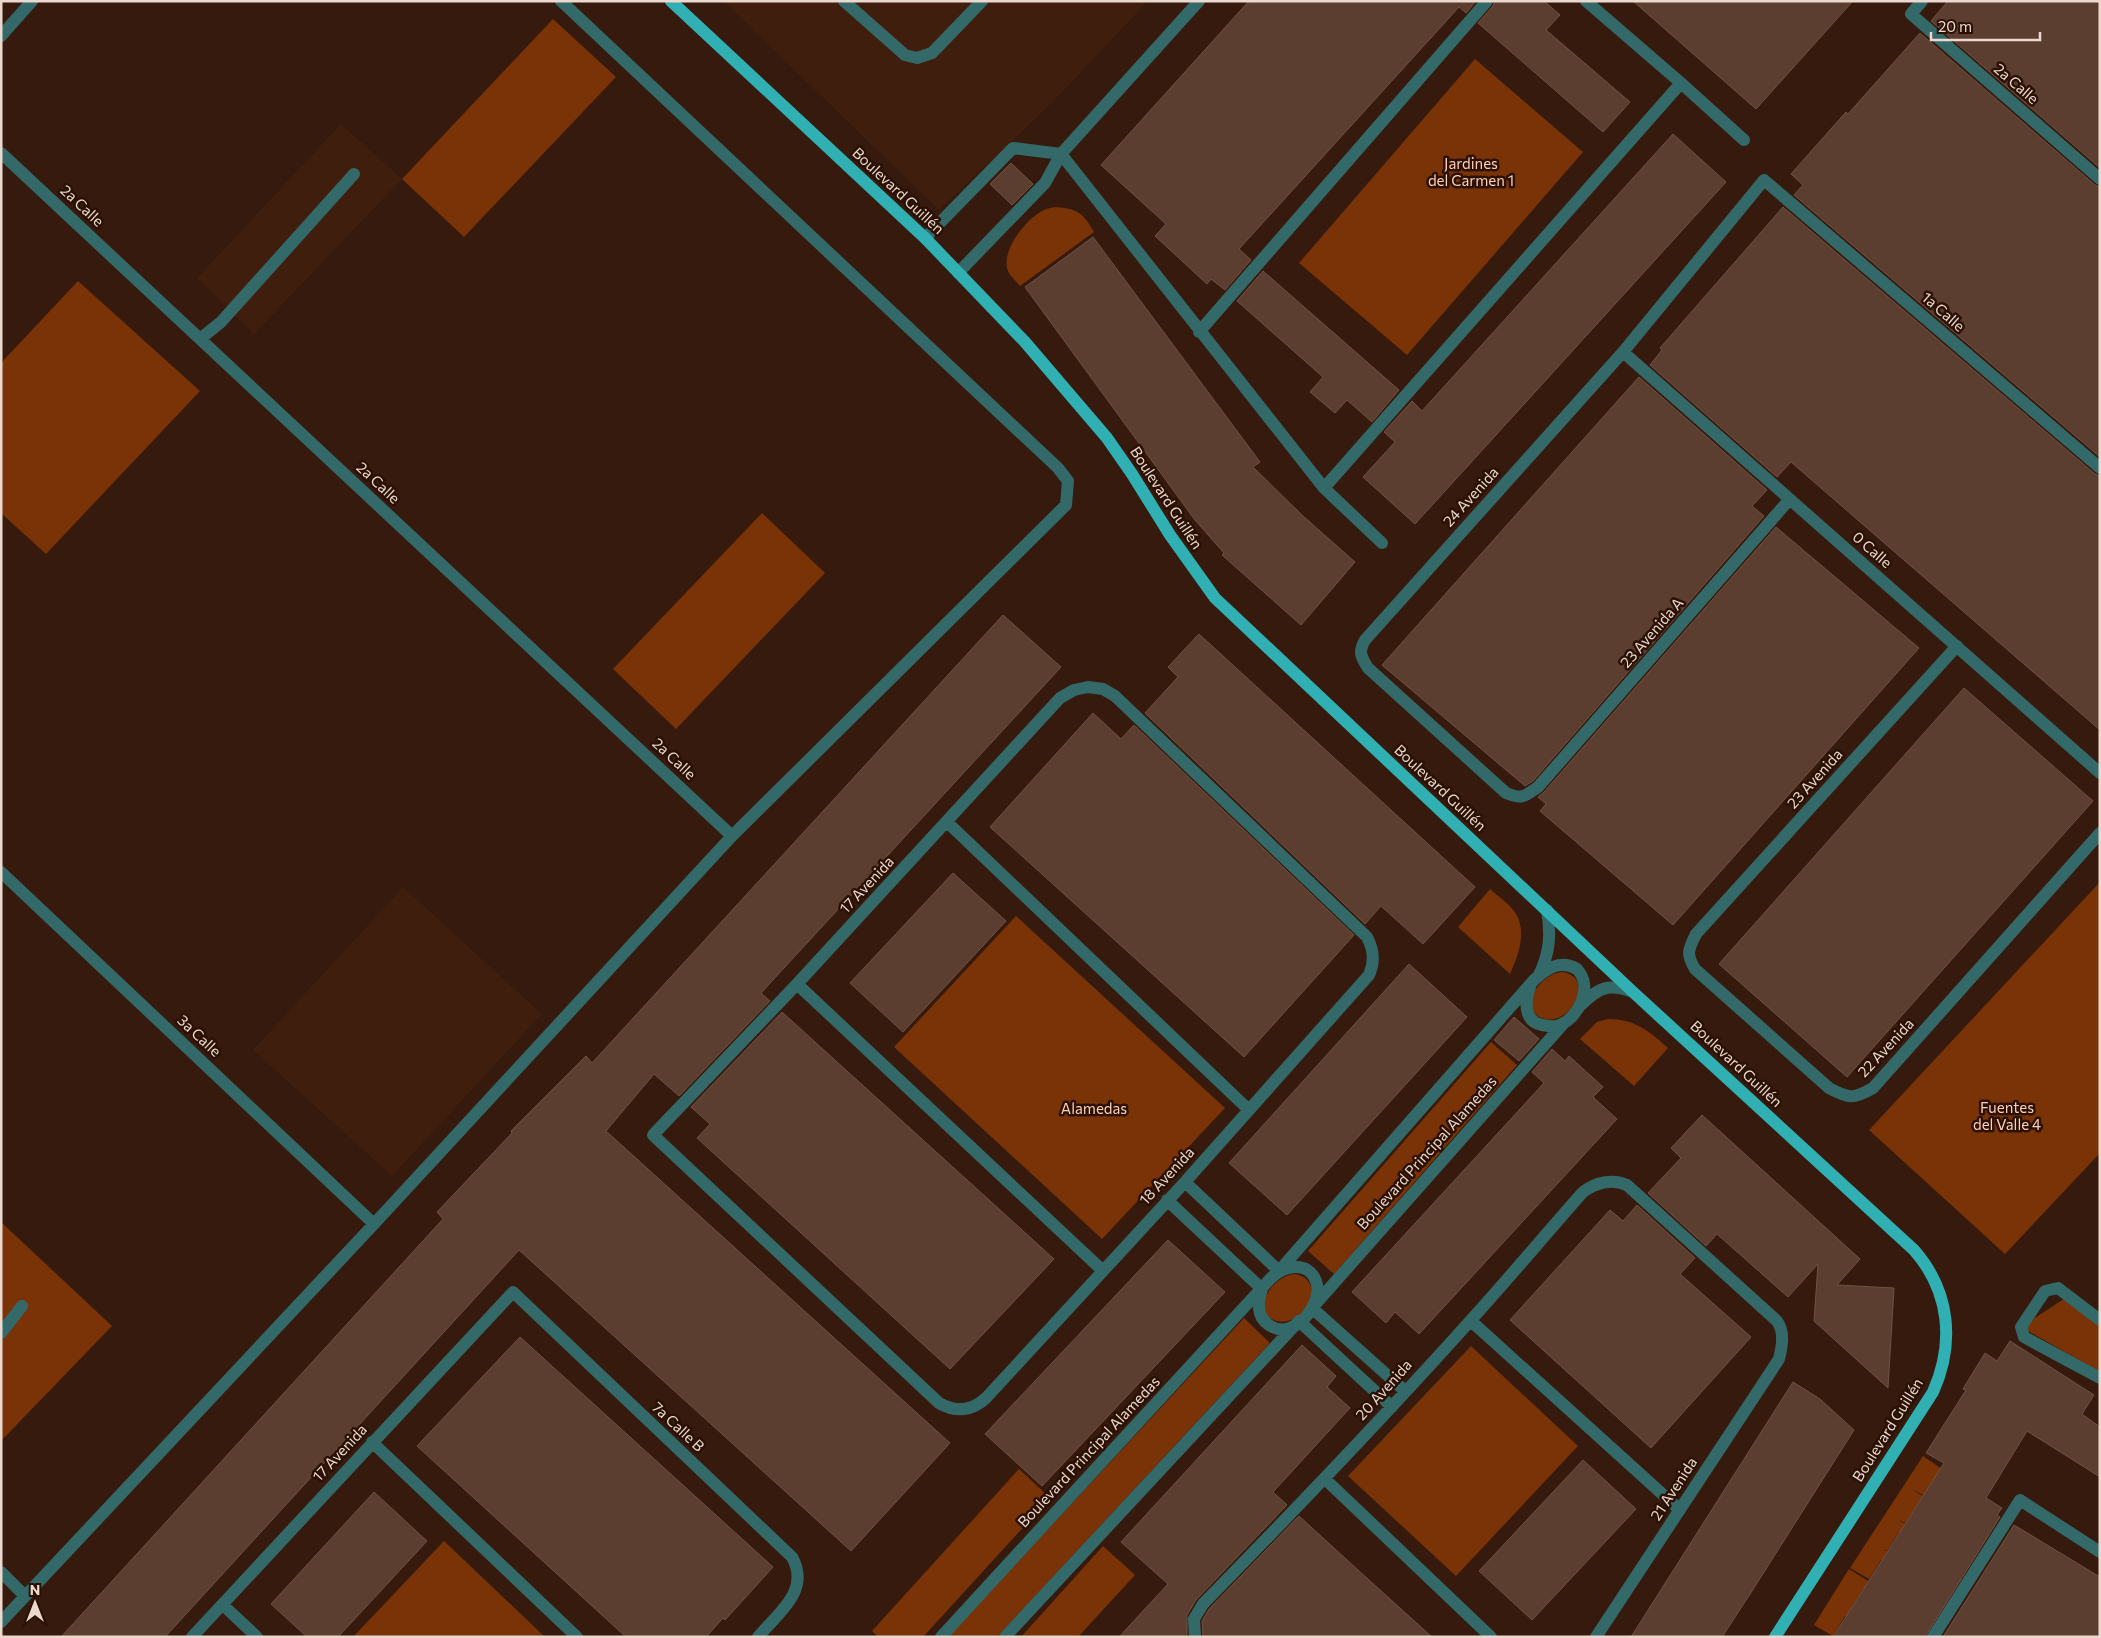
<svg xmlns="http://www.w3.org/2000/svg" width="2101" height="1638" font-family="Commissioner,sans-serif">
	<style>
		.built { fill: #401e0d }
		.green { fill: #7a3307 }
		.building { fill: #5c3e30; stroke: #715243 }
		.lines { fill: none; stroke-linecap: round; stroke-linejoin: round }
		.minor { stroke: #34696a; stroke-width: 12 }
		.major { stroke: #30b0b2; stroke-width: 12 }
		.labels { text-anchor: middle; stroke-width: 5; stroke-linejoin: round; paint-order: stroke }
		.street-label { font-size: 15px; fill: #ebd8cf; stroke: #2b1104 }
		.park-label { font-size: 15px; fill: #ffcfb9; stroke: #2b1104 }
	</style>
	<rect width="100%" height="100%" fill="#351a0d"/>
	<path class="built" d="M 723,1 L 1148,1 L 1052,103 L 939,210 Z
		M 341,124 L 402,179 L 254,334 L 197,278 Z
		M 403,887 L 542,1014 L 392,1176 L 253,1050 Z"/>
	<path class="green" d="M 553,19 L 616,77 L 464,237 L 402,179 Z
		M 1475,59 L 1583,152 L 1407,355 L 1299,263 Z
		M 1056,207 C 1078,209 1083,213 1094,232 L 1020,286 C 1016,281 1010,276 1008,271 C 1000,250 1027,218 1044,210 C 1047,208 1052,208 1056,207 Z
		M 78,281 L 200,391 L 46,554 L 1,513 L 1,363 Z
		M 762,513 L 825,573 L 676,729 L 613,669 Z
		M 2100,882 L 2100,1153 L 2005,1254 L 1869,1130 Z
		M 1490,889 C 1499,897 1510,904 1516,914 C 1527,932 1518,957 1510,974 L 1458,927 Z
		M 1016,916 L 1225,1108 L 1102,1239 L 894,1047 Z
		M 1563,972 C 1596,978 1572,1025 1545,1019 C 1516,1012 1538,973 1563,972 Z
		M 1608,1019 C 1635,1019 1649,1031 1668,1048 L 1634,1086 L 1580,1039 L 1597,1022 Z
		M 1491,1042 L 1517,1065 L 1334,1274 L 1308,1251 Z
		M 1,1222 L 112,1326 L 1,1441 Z
		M 1295,1274 C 1329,1280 1304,1328 1277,1321 C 1248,1313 1272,1275 1295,1274 Z
		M 2070,1295 L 2100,1320 L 2100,1372 L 2021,1327 Z
		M 1244,1318 L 1270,1343 L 997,1637 L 948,1637 Z
		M 1471,1346 L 1578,1446 L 1456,1576 L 1348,1476 Z
		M 1923,1456 L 1965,1485 L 1923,1495 L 1912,1489 L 1947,1512 L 1942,1519 L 1918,1504 L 1905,1523 L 1899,1520 L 1929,1540 L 1924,1547 L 1899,1532 L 1887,1551 L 1883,1549 L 1911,1567 L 1906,1575 L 1881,1560 L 1869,1579 L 1850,1568 Z
		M 1019,1469 L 1050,1498 L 923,1637 L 878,1637 L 872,1631 Z
		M 444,1541 L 545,1637 L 353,1637 Z
		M 1103,1546 L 1135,1575 L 1078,1637 L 1021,1637 Z
		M 1849,1569 L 1892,1596 L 1887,1604 L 1863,1589 L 1851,1608 L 1875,1624 L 1870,1631 L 1845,1616 L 1833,1636 L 1814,1625 Z"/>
	<path class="building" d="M 1249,1 L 1476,1 L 1466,13 L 1459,7 L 1239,249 L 1251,260 L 1225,290 L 1211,279 L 1207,284 L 1155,236 L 1166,224 L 1101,165 Z
		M 1495,1 L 1544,1 L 1560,15 L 1546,30 L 1630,102 L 1603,132 L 1478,23 L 1493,6 Z
		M 1633,1 L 1853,1 L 1756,109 Z
		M 1948,1 L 2100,1 L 2100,168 L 1931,21 Z
		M 1920,33 L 2095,185 L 2100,187 L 2100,457 L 1794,195 L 1803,185 L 1791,174 L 1846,112 L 1848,114 Z
		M 1673,134 L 1726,182 L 1415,524 L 1363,477 L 1395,442 L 1384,432 L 1412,401 L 1422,411 Z
		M 1011,163 L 1033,184 L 1012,205 L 990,184 Z
		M 1783,207 L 2095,474 L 2100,476 L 2100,730 L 1791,462 L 1777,477 L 1650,365 L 1662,350 L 1660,348 Z
		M 1093,237 L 1260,462 L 1253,467 L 1303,516 L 1355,562 L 1301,625 L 1222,555 L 1224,553 L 1195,520 L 1025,287 Z
		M 1263,271 L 1399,390 L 1372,422 L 1347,400 L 1335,413 L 1310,392 L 1323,377 L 1237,301 Z
		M 1639,377 L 1767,490 L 1752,506 L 1764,516 L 1533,781 L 1525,786 L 1382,665 Z
		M 1776,527 L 1919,648 L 1673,925 L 1540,811 L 1546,804 L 1538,797 L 1544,792 Z
		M 1003,615 L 1061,667 L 761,993 L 770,1001 L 679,1096 L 654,1074 L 606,1131 L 950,1443 L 851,1551 L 519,1250 L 165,1637 L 61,1637 L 443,1219 L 437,1212 L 512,1133 L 511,1131 L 586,1056 L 592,1063 Z
		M 1199,634 L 1475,887 L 1423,944 L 1381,906 L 1365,924 L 1145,713 L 1178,677 L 1168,667 Z
		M 1964,688 L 2093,801 L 1847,1077 L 1719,964 Z
		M 1093,713 L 1121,739 L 1134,725 L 1354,935 L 1244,1057 L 990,827 Z
		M 953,873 L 1006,921 L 903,1032 L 850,983 Z
		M 1409,964 L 1467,1017 L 1287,1215 L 1229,1163 Z
		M 782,1012 L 1054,1259 L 950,1369 L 697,1138 L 710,1124 L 691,1107 Z
		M 1514,1017 L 1539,1039 L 1519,1061 L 1494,1040 Z
		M 1552,1049 L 1565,1061 L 1569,1056 L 1603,1087 L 1593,1097 L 1617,1119 L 1419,1334 L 1395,1312 L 1386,1323 L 1352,1292 L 1544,1083 L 1532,1072 Z
		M 1702,1115 L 1860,1259 L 1837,1285 L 1894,1288 L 1888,1388 L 1814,1321 L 1818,1264 L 1788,1297 L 1717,1234 L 1706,1246 L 1648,1193 L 1681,1158 L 1671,1148 Z
		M 1637,1205 L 1695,1258 L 1680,1274 L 1751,1337 L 1651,1448 L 1510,1320 L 1610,1210 L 1623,1221 Z
		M 1168,1240 L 1225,1292 L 1042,1486 L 985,1434 Z
		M 520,1337 L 773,1567 L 725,1620 L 723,1618 L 706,1637 L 626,1637 L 417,1446 Z
		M 2010,1341 L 2094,1395 L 2082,1414 L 2100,1427 L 2100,1477 L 2027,1431 L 1986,1498 L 2002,1508 L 1997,1515 L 2000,1517 L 1925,1637 L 1833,1637 L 1944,1463 L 1926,1453 L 1966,1390 L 1963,1389 L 1985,1353 L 1997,1361 Z
		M 1302,1345 L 1336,1376 L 1327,1387 L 1350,1408 L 1273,1492 L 1287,1505 L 1196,1600 L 1187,1615 L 1187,1637 L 1119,1637 L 1168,1584 L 1121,1542 Z
		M 1793,1382 L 1820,1399 L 1854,1430 L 1752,1591 L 1722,1637 L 1631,1637 Z
		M 1583,1460 L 1636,1509 L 1532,1620 L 1479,1571 Z
		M 374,1492 L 427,1541 L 338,1637 L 307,1637 L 271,1604 Z
		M 1299,1516 L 1358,1570 L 1432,1637 L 1203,1637 L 1202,1621 L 1209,1609 Z
		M 2014,1525 L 2100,1577 L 2100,1637 L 1943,1637 Z"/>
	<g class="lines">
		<path class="minor" d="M 844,1 L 905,55 L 917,58 L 932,53 L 982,1
			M 1586,1 L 1681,83 L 1744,140
			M 1922,1 L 1911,14 L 2100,179
			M 1,36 L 32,1
			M 1,153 L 732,836
			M 925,238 L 1013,148 L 1061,154 L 1324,488 L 1382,543
			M 958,273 L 1045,183 L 1061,154 L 1199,1
			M 1199,332 L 1487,1
			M 200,339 L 221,322 L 354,174
			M 1623,352 L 2100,773
			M 1324,488 L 1681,83
			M 1789,500 L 1538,787 C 1525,796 1523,800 1506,793 L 1368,668 C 1361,657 1358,652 1365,640 L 1623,352 L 1764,180 L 2100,468
			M 1957,646 L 1696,934 C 1688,950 1686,954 1695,969 L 1829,1088 C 1849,1099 1854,1099 1873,1088 L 2100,833
			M 1088,687 L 1103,689 L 1115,696 L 1367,937 C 1374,950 1375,962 1369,975 L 1185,1182 L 986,1398 C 972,1411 956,1413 939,1403 L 653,1135 L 797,984 L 1060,698 L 1074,690 Z
			M 947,822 L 1249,1110
			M 1,872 L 374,1224
			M 1539,975 C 1550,953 1551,934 1547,910
			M 797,984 L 1102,1270
			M 1581,1005 C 1599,987 1609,983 1633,992
			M 1185,1182 L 1279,1271 L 1534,980 C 1546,969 1560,959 1577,969 C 1594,987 1579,1019 1557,1026 C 1552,1027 1547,1026 1542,1025 C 1523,1021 1525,1001 1530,987
			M 1167,1200 L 1262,1289
			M 2100,1320 L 2058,1288 L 2045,1291 L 2021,1327 L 2024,1337 L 2100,1378
			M 1471,1321 L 1680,1510
			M 1,1333 L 22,1306
			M 1405,1391 L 1312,1308 L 1564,1023
			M 372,1442 L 577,1637
			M 1325,1479 L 1491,1637
			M 1,1572 L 25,1596
			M 223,1605 L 257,1637
			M 1,1622 L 374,1224 L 732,836 L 1066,505 L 1068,481 L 1058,468 L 561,1
			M 192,1637 L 513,1292 L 792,1557 C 811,1591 778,1613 758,1637
			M 941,1637 L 1271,1278 C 1284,1266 1308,1260 1316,1281 C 1322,1298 1307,1322 1290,1328 C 1276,1333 1260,1323 1259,1308 C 1258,1301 1260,1295 1262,1289
			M 1005,1637 L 1299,1321 L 1392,1407
			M 1195,1637 L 1194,1619 L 1203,1604 C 1294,1511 1384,1417 1471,1320 C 1509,1278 1545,1235 1583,1192 C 1595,1183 1612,1178 1627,1185 L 1777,1321 C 1785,1332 1782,1347 1779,1359 L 1596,1637
			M 1933,1637 L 2020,1500 L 2100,1552"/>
		<path class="major" d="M 671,1 L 925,238 L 1025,342 L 1107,438 L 1132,474 L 1170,535 L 1215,598 L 1633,992 L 1914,1250 C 1950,1291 1955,1343 1933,1392 L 1775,1637"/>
	</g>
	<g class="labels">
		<g class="street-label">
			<text transform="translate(2016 84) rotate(41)" y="5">2a Calle</text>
			<text transform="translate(898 191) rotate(43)" y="5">Boulevard Guillén</text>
			<text transform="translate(82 206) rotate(43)" y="5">2a Calle</text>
			<text transform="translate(1943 312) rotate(41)" y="5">1a Calle</text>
			<text transform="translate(378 483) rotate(43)" y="5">2a Calle</text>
			<text transform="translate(1471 497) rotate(-48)" y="5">24 Avenida</text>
			<text transform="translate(1166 498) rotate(57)" y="5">Boulevard Guillén</text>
			<text transform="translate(1872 550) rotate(41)" y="5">0 Calle</text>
			<text transform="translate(1652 633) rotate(-49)" y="5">23 Avenida A</text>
			<text transform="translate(674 759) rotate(43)" y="5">2a Calle</text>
			<text transform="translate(1815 779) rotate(-48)" y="5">23 Avenida</text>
			<text transform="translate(1440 788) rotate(43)" y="5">Boulevard Guillén</text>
			<text transform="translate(867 885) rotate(-47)" y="5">17 Avenida</text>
			<text transform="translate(199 1036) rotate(43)" y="5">3a Calle</text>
			<text transform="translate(1886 1048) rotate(-47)" y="5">22 Avenida</text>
			<text transform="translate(1736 1064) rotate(43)" y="5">Boulevard Guillén</text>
			<text transform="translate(1427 1153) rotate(-48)" y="5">Boulevard Principal Alamedas</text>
			<text transform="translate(1167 1176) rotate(-47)" y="5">18 Avenida</text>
			<text transform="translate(1384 1390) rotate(-48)" y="5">20 Avenida</text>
			<text transform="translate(678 1427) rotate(43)" y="5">7a Calle B</text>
			<text transform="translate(1888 1430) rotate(-58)" y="5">Boulevard Guillén</text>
			<text transform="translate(1089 1452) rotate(-47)" y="5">Boulevard Principal Alamedas</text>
			<text transform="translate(340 1453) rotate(-47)" y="5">17 Avenida</text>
			<text transform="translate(1674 1489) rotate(-57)" y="5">21 Avenida</text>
		</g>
		<g class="park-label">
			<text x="1471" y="169">Jardines<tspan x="1471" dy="17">del Carmen 1</tspan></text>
			<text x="2007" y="1113">Fuentes<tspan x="2007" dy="17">del Valle 4</tspan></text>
			<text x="1094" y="1114">Alamedas</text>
		</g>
	</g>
	<rect width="2101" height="1638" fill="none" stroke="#ebd8cf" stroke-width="5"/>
	<g transform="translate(35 1603)" stroke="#2b1104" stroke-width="4" paint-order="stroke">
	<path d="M0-4L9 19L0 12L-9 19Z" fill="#ebd8cf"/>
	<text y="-8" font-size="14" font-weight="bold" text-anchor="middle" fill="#ebd8cf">N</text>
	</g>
	<path d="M1931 32v8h109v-8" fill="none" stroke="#ebd8cf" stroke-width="2.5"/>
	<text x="1938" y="32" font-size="15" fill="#ebd8cf" stroke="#2b1104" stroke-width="4" paint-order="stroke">20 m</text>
</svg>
